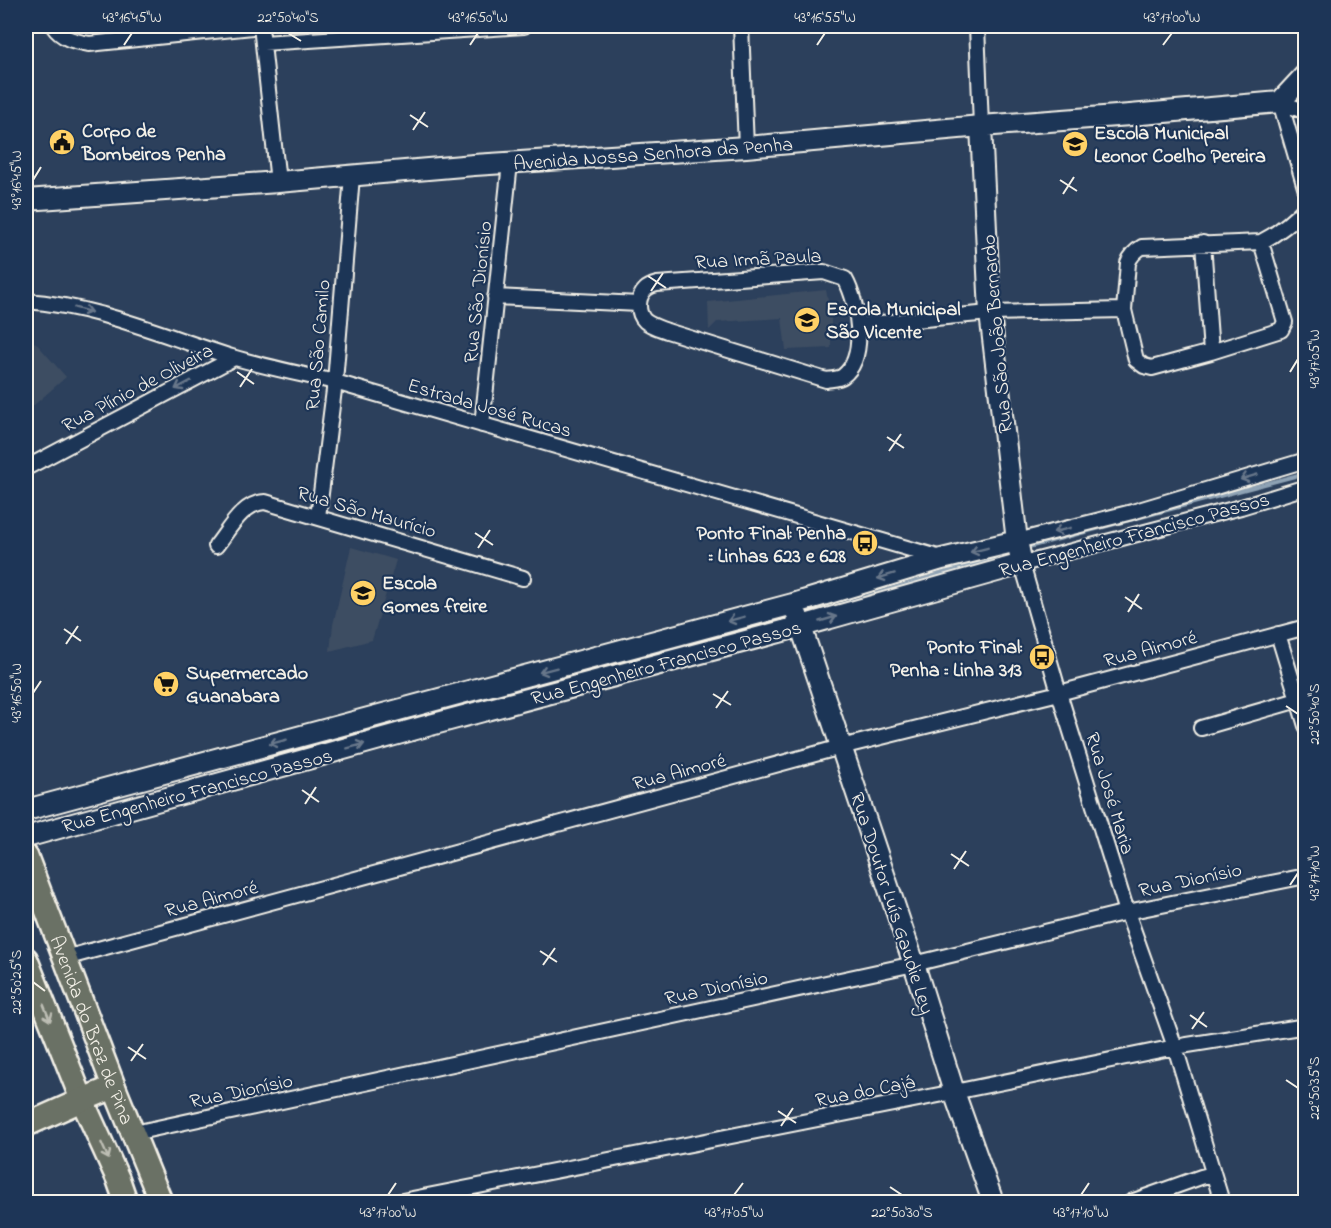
<svg xmlns="http://www.w3.org/2000/svg" width="1331" height="1228" font-family="'Indie Flower',sans-serif">
	<style>
		.built { fill: #3e4d62 }
		.lines { fill: none; stroke-linecap: round; stroke-linejoin: round }
		.stream { stroke: #8ea2b4; stroke-width: 4 }
		.street-casing { stroke: #f4f1e8; stroke-width: 18 }
		.secondary-casing { stroke: #f4f1e8; stroke-width: 24 }
		.primary-casing { stroke: #f4f1e8; stroke-width: 27 }
		.street { stroke: #1d3557; stroke-width: 14 }
		.secondary { stroke: #1d3557; stroke-width: 20 }
		.primary { stroke: #6b7165; stroke-width: 22 }
		.oneway { stroke: #68778a }
		.oneway2 { stroke: #bdbeb4 }
		.ticks { fill: none; stroke: #f4f1e8; stroke-width: 2 }
		.labels { text-anchor: middle; stroke-width: 4.5; stroke-linejoin: round; paint-order: stroke }
		.poi-label { font-size: 20px; font-weight: bold; fill: #f4f1e8; stroke: #1d3557; text-anchor: start }
		.street-label { font-size: 20px; fill: #f4f1e8; stroke: #1d3557 }
		.neatline { fill: none; stroke: #f4f1e8; stroke-width: 2 }
		.ticks-label { font-size: 15px; text-anchor: middle; fill: #f4f1e8 }
	</style>
	<rect width="100%" height="100%" fill="#2c405c"/>
	<filter id="ink" filterUnits="userSpaceOnUse"><feTurbulence type="fractalNoise" baseFrequency=".0167" numOctaves="2"/><feDisplacementMap in="SourceGraphic" scale="12" xChannelSelector="R" yChannelSelector="G"/><feConvolveMatrix kernelMatrix="1 2 1 2 8 2 1 2 1" color-interpolation-filters="sRGB"/></filter>
	<g filter="url(#ink)">
		<path class="built" d="M 826,290 L 831,316 L 831,348 L 786,350 L 782,318 L 717,322 L 709,330 L 708,302 Z
			M 35,342 L 66,377 L 26,412 L 26,350 Z
			M 351,547 L 396,560 L 372,640 L 330,651 L 333,625 Z"/>
		<g class="lines">
			<path class="stream" d="M 1025,548 L 1306,473
				M 803,613 L 830,608 L 1009,553
				M 346,738 L 391,725 L 793,616"/>
			<defs>
				<path id="street" d="M 53,26 C 62,39 74,41 89,44 L 262,26
					M 741,26 L 746,147
					M 977,26 L 981,126
					M 262,35 L 278,182
					M 263,43 L 524,26
					M 1280,102 L 1306,191
					M 1280,102 L 1306,112
					M 1261,242 L 1285,322 L 1281,330 L 1211,352 L 1152,368 L 1144,366 L 1136,360 L 1124,310 L 1128,263 C 1131,255 1135,251 1142,247 L 1261,242 C 1278,233 1292,222 1306,207
					M 1203,243 L 1211,352
					M 824,272 L 845,279 C 858,302 868,357 843,376 C 839,379 832,379 826,380 L 667,331 C 659,328 651,326 645,321 C 637,313 637,298 645,290 C 648,287 653,285 657,284 Z
					M 495,297 L 639,304
					M 26,301 C 97,306 164,336 232,357 C 266,367 301,374 335,382 L 941,558
					M 859,325 L 990,313 L 1124,310
					M 482,425 L 510,163
					M 26,468 L 234,358
					M 318,517 L 335,382 L 352,176
					M 1017,541 L 1132,512 L 1306,460
					M 216,546 C 229,530 242,503 265,502 L 523,578
					M 1278,634 L 1306,726
					M 1201,728 L 1298,700
					M 65,958 L 841,747 L 1059,693 L 1306,627
					M 134,1133 L 914,964 L 1127,912 L 1306,876
					M 397,1202 L 954,1092 L 1175,1047 L 1306,1026
					M 1131,1202 L 1201,1177 L 1213,1174
					M 1222,1202 L 1175,1047 L 1127,912 L 1059,693 L 1022,564 L 1241,507 L 1306,487"/>
				<path id="secondary" d="M 26,200 L 278,182 L 474,165 L 746,147 L 981,126 L 1130,115 L 1280,102 L 1306,74
					M 797,615 L 914,964 L 954,1092 L 993,1202
					M 26,810 L 793,604 L 942,559 L 1017,541
					M 26,837 L 423,727 L 802,626 L 1022,564 L 1017,541 L 990,313 L 981,126"/>
				<g id="primary">
					<path id="s1" d="M 26,856 L 114,1087 L 161,1202"/>
					<path d="M 26,959 L 82,1100 L 118,1179 L 126,1202"/>
					<path d="M 26,1125 L 82,1100 L 114,1087"/>
				</g>
			</defs>
			<use href="#street" class="street-casing"/>
			<use href="#secondary" class="secondary-casing"/>
			<use href="#primary" class="primary-casing"/>
			<use href="#street" class="street"/>
			<use href="#secondary" class="secondary"/>
			<use href="#primary" class="primary"/>
		</g>
		<defs><path id="oneway-shaft" d="M-6 0H5M1.5-3L5.5 0L1.5 3" fill="none" stroke-width="1.6" stroke-linecap="round" stroke-linejoin="round" transform="scale(1.5)"/></defs>
		<g class="oneway">
			<use href="#oneway-shaft" transform="translate(83 310) rotate(15)"/>
			<use href="#oneway-shaft" transform="translate(183 385) rotate(152)"/>
			<use href="#oneway-shaft" transform="translate(1249 477) rotate(163)"/>
			<use href="#oneway-shaft" transform="translate(1062 530) rotate(166)"/>
			<use href="#oneway-shaft" transform="translate(979 550) rotate(166)"/>
			<use href="#oneway-shaft" transform="translate(886 576) rotate(163)"/>
			<use href="#oneway-shaft" transform="translate(736 619) rotate(165)"/>
			<use href="#oneway-shaft" transform="translate(828 619) rotate(-16)"/>
			<use href="#oneway-shaft" transform="translate(548 670) rotate(165)"/>
			<use href="#oneway-shaft" transform="translate(278 742) rotate(165)"/>
			<use href="#oneway-shaft" transform="translate(356 746) rotate(-15)"/>
		</g>
		<g class="oneway2">
			<use href="#oneway-shaft" transform="translate(47 1013) rotate(68)"/>
			<use href="#oneway-shaft" transform="translate(105 1151) rotate(66)"/>
		</g>
	</g>
	<path class="ticks" d="M 288,33 L 301,41M 124,45 L 132,33M 470,45 L 478,33M 817,45 L 825,33M 1163,45 L 1172,33M 410,115 L 428,127M 413,130 L 425,112M 33,180 L 41,167M 1060,180 L 1077,191M 1063,194 L 1074,177M 648,276 L 666,288M 651,291 L 663,273M 237,372 L 254,384M 1290,372 L 1298,359M 240,387 L 252,369M 887,437 L 904,448M 889,451 L 901,434M 475,533 L 493,545M 478,548 L 490,530M 1125,597 L 1142,609M 1128,612 L 1139,594M 64,629 L 81,641M 66,644 L 78,626M 33,693 L 41,681M 713,694 L 731,705M 1286,706 L 1298,714M 716,708 L 728,691M 302,790 L 319,802M 305,804 L 316,787M 951,854 L 969,866M 954,869 L 966,851M 1290,885 L 1298,873M 540,951 L 557,962M 543,965 L 555,948M 33,982 L 45,991M 1190,1015 L 1207,1027M 1192,1029 L 1204,1012M 128,1047 L 146,1059M 131,1061 L 143,1044M 1286,1080 L 1298,1088M 778,1111 L 796,1123M 781,1126 L 793,1108M 890,1187 L 902,1195M 388,1195 L 396,1183M 734,1195 L 743,1183M 1081,1195 L 1089,1183"/>
	<defs>
		<symbol id="civic-disc" viewBox="-11 -11 22 22"><circle r="9.5" fill="#ffd166" stroke="#1d3557"/><path d="M-.6-6.5H3V-4.5H.6V-3L4-1V1h2V6H-6V1h2V-1L-.6-3ZM-1.2 2.5V6h2.4V2.5Z" fill="#111"/></symbol>
		<symbol id="school-disc" viewBox="-11 -11 22 22"><circle r="9.5" fill="#ffd166" stroke="#1d3557"/><path d="M0-5L7-2L0 1L-7-2ZM-4 1L0 2.5L4 1V4Q0 6-4 4Z" fill="#111"/></symbol>
		<symbol id="bus-disc" viewBox="-11 -11 22 22"><circle r="9.5" fill="#ffd166" stroke="#1d3557"/><path d="M-5-6H5V4H4V6H2V4H-2V6H-4V4H-5ZM-3.5-4V0h7V-4ZM-3.5 1.2v1.5H-2V1.2ZM2 1.2v1.5H3.5V1.2Z" fill="#111"/></symbol>
		<symbol id="supermarket-disc" viewBox="-11 -11 22 22"><circle r="9.5" fill="#ffd166" stroke="#1d3557"/><path d="M-6-5.5h2.5l.6 2H6L4.5 2H-2.5L-4.4-4H-6ZM-1.5 3.2a1.3 1.3 0 1 0 .1 0ZM3 3.2a1.3 1.3 0 1 0 .1 0Z" fill="#111"/></symbol>
	</defs>
	<g fill-rule="evenodd">
		<use href="#civic-disc" x="47" y="127" width="30" height="30"/>
		<use href="#school-disc" x="1060" y="129" width="30" height="30"/>
		<use href="#school-disc" x="792" y="305" width="30" height="30"/>
		<use href="#bus-disc" x="850" y="528" width="30" height="30"/>
		<use href="#school-disc" x="348" y="578" width="30" height="30"/>
		<use href="#bus-disc" x="1027" y="642" width="30" height="30"/>
		<use href="#supermarket-disc" x="151" y="669" width="30" height="30"/>
	</g>
	<g class="labels">
		<g class="poi-label">
			<text x="82" y="137">Corpo de<tspan x="82" dy="23">Bombeiros Penha</tspan></text>
			<text x="1094" y="139">Escola Municipal<tspan x="1094" dy="23">Leonor Coelho Pereira</tspan></text>
			<text x="826" y="315">Escola Municipal<tspan x="826" dy="23">São Vicente</tspan></text>
			<text x="846" y="539" text-anchor="end">Ponto Final: Penha<tspan x="846" dy="23">:: Linhas 623 e 628</tspan></text>
			<text x="382" y="589">Escola<tspan x="382" dy="23">Gomes freire</tspan></text>
			<text x="1022" y="653" text-anchor="end">Ponto Final:<tspan x="1022" dy="23">Penha :: Linha 313</tspan></text>
			<text x="186" y="679">Supermercado<tspan x="186" dy="23">Guanabara</tspan></text>
		</g>
		<g class="street-label">
			<text transform="translate(653 153) rotate(-4)" y="7">Avenida Nossa Senhora da Penha</text>
			<text transform="translate(758 258) rotate(-3)" y="7">Rua Irmã Paula</text>
			<text transform="translate(477 292) rotate(-84)" y="7">Rua São Dionísio</text>
			<text transform="translate(996 334) rotate(-95)" y="7">Rua São João Bernardo</text>
			<text transform="translate(317 345) rotate(-85)" y="7">Rua São Camilo</text>
			<text transform="translate(137 387) rotate(-28)" y="7">Rua Plínio de Oliveira</text>
			<text transform="translate(490 407) rotate(16)" y="7">Estrada José Rucas</text>
			<text transform="translate(367 511) rotate(16)" y="7">Rua São Maurício</text>
			<text transform="translate(1134 534) rotate(-15)" y="7">Rua Engenheiro Francisco Passos</text>
			<text transform="translate(1150 648) rotate(-15)" y="7">Rua Aimoré</text>
			<text transform="translate(666 662) rotate(-15)" y="7">Rua Engenheiro Francisco Passos</text>
			<text transform="translate(679 771) rotate(-15)" y="7">Rua Aimoré</text>
			<text transform="translate(197 790) rotate(-15)" y="7">Rua Engenheiro Francisco Passos</text>
			<text transform="translate(1111 793) rotate(73)" y="7">Rua José Maria</text>
			<text transform="translate(1190 879) rotate(-12)" y="7">Rua Dionísio</text>
			<text transform="translate(211 898) rotate(-15)" y="7">Rua Aimoré</text>
			<text transform="translate(893 903) rotate(72)" y="7">Rua Doutor Luís Gaudie Ley</text>
			<text transform="translate(716 987) rotate(-12)" y="7">Rua Dionísio</text>
			<text dy="7" stroke="none"><textPath href="#s1" startOffset="186">Avenida do Braz de Pina</textPath></text>
			<text transform="translate(241 1090) rotate(-12)" y="7">Rua Dionísio</text>
			<text transform="translate(865 1090) rotate(-11)" y="7">Rua do Cajá</text>
		</g>
	</g>
	<rect width="1331" height="1228" fill="none" stroke="#1d3557" stroke-width="66"/>
	<rect x="33" y="33" width="1265" height="1162" class="neatline"/>
	<g class="ticks-label">
		<text x="132" y="22">43°16'45"W</text>
		<text x="288" y="22">22°50'40"S</text>
		<text x="478" y="22">43°16'50"W</text>
		<text x="825" y="22">43°16'55"W</text>
		<text x="1172" y="22">43°17'00"W</text>
		<text transform="translate(16 180) rotate(-90)" y="5">43°16'45"W</text>
		<text transform="translate(1314 359) rotate(-90)" y="5">43°17'05"W</text>
		<text transform="translate(16 693) rotate(-90)" y="5">43°16'50"W</text>
		<text transform="translate(1314 714) rotate(-90)" y="5">22°50'40"S</text>
		<text transform="translate(1314 873) rotate(-90)" y="5">43°17'10"W</text>
		<text transform="translate(16 982) rotate(-90)" y="5">22°50'25"S</text>
		<text transform="translate(1314 1088) rotate(-90)" y="5">22°50'35"S</text>
		<text x="388" y="1217">43°17'00"W</text>
		<text x="734" y="1217">43°17'05"W</text>
		<text x="902" y="1217">22°50'30"S</text>
		<text x="1081" y="1217">43°17'10"W</text>
	</g>
</svg>
